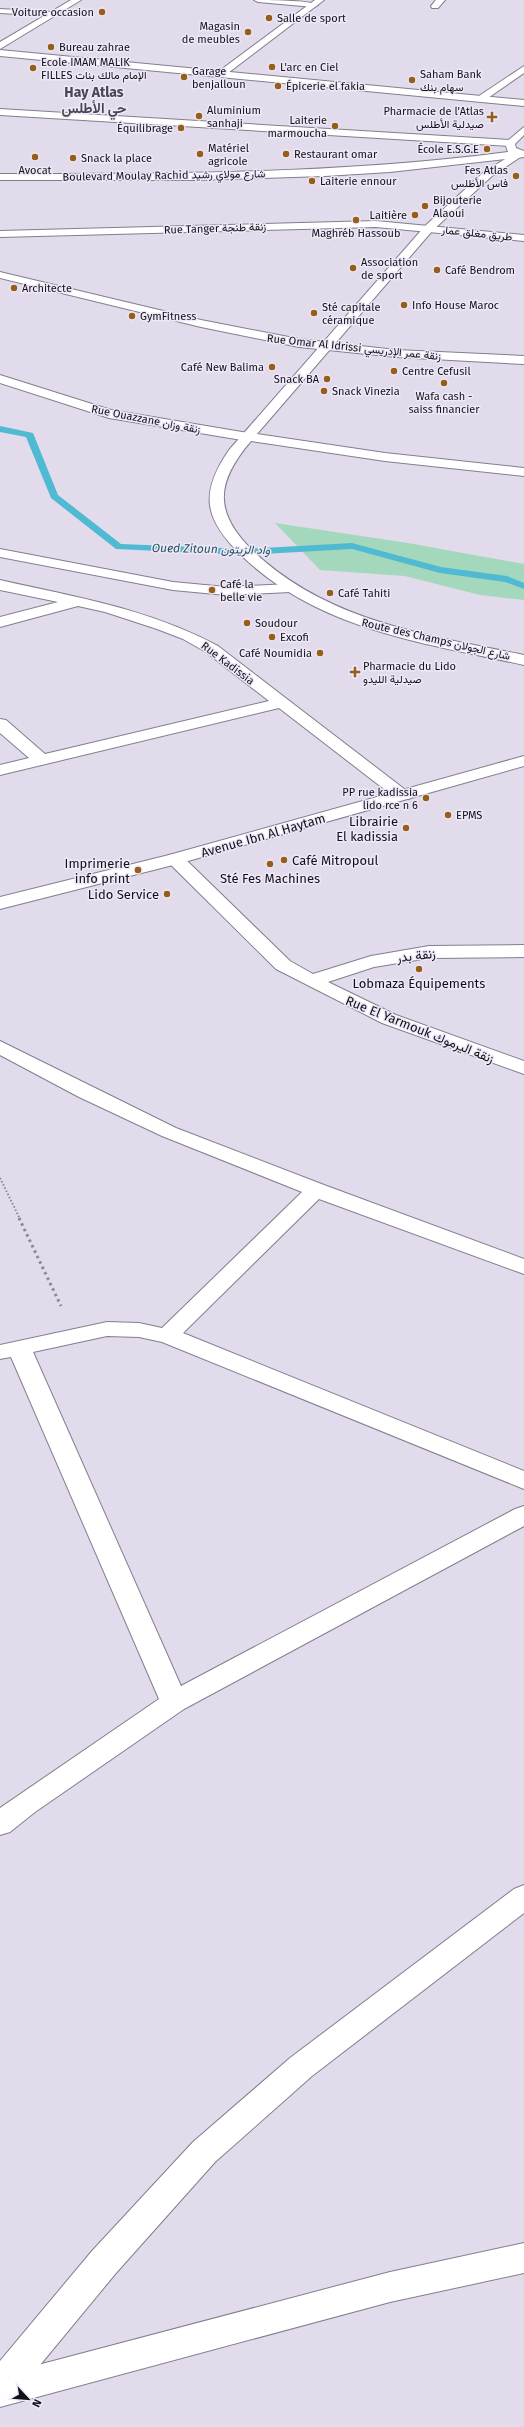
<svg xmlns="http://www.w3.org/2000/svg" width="524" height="2427" font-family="'Fira Sans',Vazirmatn,sans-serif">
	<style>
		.green { fill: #a4d8bd }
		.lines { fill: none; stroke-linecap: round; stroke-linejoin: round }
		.stream { fill: #4fbad2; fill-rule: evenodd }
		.lane-casing { stroke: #837e8d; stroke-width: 2 }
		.street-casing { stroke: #837e8d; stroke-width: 2 }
		.secondary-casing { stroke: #837e8d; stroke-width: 2 }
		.primary-casing { stroke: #837e8d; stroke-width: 2 }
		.path-far1 { stroke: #8c8793; stroke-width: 2; stroke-dasharray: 1.5 2; stroke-linecap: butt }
		.path { stroke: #8c8793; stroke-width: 3; stroke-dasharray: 2.5 3.5; stroke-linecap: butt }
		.lane { fill: #fff; fill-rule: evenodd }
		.street { fill: #fff; fill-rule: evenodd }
		.secondary { fill: #fff; fill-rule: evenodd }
		.primary { fill: #fff; fill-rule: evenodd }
		.poi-dot { fill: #965e19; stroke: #eee8f9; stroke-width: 1.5 }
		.labels { text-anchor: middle; stroke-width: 3; stroke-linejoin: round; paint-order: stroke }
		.far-poi-label { font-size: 11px; fill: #131116; stroke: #eee8f9; text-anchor: start }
		.far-street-label { font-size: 11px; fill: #131116; stroke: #eee8f9 }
		.far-water-label { font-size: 12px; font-style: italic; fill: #24525d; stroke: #eee8f9 }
		.poi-label { font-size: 13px; fill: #131116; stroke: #eee8f9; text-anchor: end }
		.street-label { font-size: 13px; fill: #131116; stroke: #eee8f9 }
		.far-district-label { font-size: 14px; font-weight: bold; fill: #4a4552; stroke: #eee8f9 }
	</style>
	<rect width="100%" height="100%" fill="#e1dbec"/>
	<path class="green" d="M 275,523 L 408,543 L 524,564 L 524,600 L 480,595 L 405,576 L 320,570 Z"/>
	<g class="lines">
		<path class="stream" d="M 0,426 L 33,433 L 58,495 L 121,544 L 245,549 L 352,543 L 441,567 L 507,576 L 524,583 L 524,589 L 505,582 L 440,573 L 352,549 L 245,555 L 116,549 L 51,498 L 26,437 L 0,432 Z"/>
		<defs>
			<path id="lane" d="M 254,0 C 267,0 309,0 318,5 L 314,7 L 258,2 Z
				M 436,0 L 445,0 L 438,8 L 432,8 L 431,6 Z
				M 0,9 L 53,12 L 57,14 L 53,16 L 0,13 Z
				M 0,549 L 173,582 L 226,587 L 290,584 L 297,588 L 290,592 L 226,595 L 173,590 L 0,557 Z"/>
			<path id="street" d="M 71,0 L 81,0 L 0,49 L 0,42 Z
				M 315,0 L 324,0 L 224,76 L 218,76 L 218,72 Z
				M 524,66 L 524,73 L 485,100 L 479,100 L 479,96 Z
				M 0,109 L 510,140 L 515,143 L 510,146 L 0,115 Z
				M 376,221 L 524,235 L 524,241 L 376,227 L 0,237 L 0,231 Z
				M 0,272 L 201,320 L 299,339 L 396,350 L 524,356 L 524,364 L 396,357 L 299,347 L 201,327 L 0,278 Z
				M 0,375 L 111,410 L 248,433 L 255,437 L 248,441 L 109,418 L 0,383 Z
				M 0,580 C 75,597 150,609 218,646 L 412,795 L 409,799 L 397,799 L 279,708 L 0,775 L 0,765 L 29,758 L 0,733 L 0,719 L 6,720 L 45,754 L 269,701 L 206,652 L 183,639 L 157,629 L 105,612 L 78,606 L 0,627 L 0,617 L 58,602 L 0,590 Z
				M 175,854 L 181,855 L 290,961 L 313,974 L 371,956 L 429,946 L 524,945 L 524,957 L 429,958 L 374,967 L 328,982 L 396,1015 L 524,1061 L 524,1074 L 382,1023 L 276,969 L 169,863 L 166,859 L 169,855 Z
				M 0,1041 L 176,1128 L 324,1185 L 524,1259 L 524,1274 L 319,1199 L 183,1333 L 524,1471 L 524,1489 L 162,1342 L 139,1337 L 107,1336 L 33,1352 L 181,1686 L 515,1509 L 524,1506 L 524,1526 L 184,1709 L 35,1812 L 10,1832 L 0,1835 L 0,1808 L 159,1699 L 11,1357 L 0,1359 L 0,1345 L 107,1322 L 139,1323 L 162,1328 L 302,1192 L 162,1136 L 79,1097 L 0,1055 Z
				M 524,2243 L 524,2273 L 390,2302 L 0,2407 L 0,2375 L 390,2272 Z"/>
			<path id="secondary" d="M 0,50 L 524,100 L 524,106 L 0,56 Z
				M 518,151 L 522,152 L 522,156 L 492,176 L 433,230 L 257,434 L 385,453 L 524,468 L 524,476 L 385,461 L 251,441 C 216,482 213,512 253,551 C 328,622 427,635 524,655 L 524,665 C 423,643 319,630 242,556 C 204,519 199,494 229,450 L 425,226 L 484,172 Z
				M 524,756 L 524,766 L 181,863 L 0,909 L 0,897 L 169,855 Z
				M 524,1885 L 524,1913 L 312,2076 L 215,2162 L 116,2273 L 12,2399 L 0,2403 L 0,2361 L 92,2251 L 193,2142 L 290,2058 L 514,1889 Z"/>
			<path id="primary" d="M 524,127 L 524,135 L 515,144 L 516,148 L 524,151 L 524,157 L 390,172 L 325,176 L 195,180 L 0,180 L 0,174 C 170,174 339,174 508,152 L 505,143 Z"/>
		</defs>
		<use href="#lane" class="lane-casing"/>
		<use href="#street" class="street-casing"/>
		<use href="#secondary" class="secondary-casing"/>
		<use href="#primary" class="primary-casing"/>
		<path class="path-far1" d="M 0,1178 L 20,1219"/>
		<path class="path" d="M 19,1218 L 61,1306"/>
		<use href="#lane" class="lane"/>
		<use href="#street" class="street"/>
		<use href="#secondary" class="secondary"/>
		<use href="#primary" class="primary"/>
	</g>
	<g class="poi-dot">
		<circle cx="102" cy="12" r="4"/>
		<circle cx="269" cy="18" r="4"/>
		<circle cx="248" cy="32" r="4"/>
		<circle cx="51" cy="47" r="4"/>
		<circle cx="272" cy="67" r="4"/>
		<circle cx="33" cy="68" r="4"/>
		<circle cx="184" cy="77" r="4"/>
		<circle cx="412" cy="80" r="4"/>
		<circle cx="278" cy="86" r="4"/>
		<circle cx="199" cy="116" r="4"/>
		<path d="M490 111h4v4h4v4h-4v4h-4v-4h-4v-4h4z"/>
		<circle cx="335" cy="126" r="4"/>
		<circle cx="181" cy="128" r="4"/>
		<circle cx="487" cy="149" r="4"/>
		<circle cx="200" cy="154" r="4"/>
		<circle cx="286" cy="154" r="4"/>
		<circle cx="35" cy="157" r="4"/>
		<circle cx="73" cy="158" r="4"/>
		<circle cx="516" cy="176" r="4"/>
		<circle cx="312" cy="181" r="4"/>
		<circle cx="425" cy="206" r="4"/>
		<circle cx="415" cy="215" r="4"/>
		<circle cx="356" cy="220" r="4"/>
		<circle cx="353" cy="268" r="4"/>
		<circle cx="437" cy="270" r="4"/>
		<circle cx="14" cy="288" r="4"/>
		<circle cx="404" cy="305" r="4"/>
		<circle cx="314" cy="313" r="4"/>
		<circle cx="132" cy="316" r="4"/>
		<circle cx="272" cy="367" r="4"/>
		<circle cx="394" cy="371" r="4"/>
		<circle cx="327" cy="379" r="4"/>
		<circle cx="444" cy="383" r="4"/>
		<circle cx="324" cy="391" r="4"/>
		<circle cx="212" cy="590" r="4"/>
		<circle cx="330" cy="593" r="4"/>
		<circle cx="247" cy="623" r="4"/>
		<circle cx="272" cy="637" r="4"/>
		<circle cx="320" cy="653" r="4"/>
		<path d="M353 666h4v4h4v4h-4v4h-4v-4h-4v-4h4z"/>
		<circle cx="426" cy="798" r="4"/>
		<circle cx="448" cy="815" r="4"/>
		<circle cx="406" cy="828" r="4"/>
		<circle cx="284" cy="860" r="4"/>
		<circle cx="270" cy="864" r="4"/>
		<circle cx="138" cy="870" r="4"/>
		<circle cx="167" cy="894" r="4"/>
		<circle cx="419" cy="969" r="4"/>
	</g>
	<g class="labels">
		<g class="far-poi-label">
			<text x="94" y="16" text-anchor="end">Voiture occasion</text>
			<text x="277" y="22">Salle de sport</text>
			<text x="240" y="30" text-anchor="end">Magasin<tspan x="240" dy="13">de meubles</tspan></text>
			<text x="59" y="51">Bureau zahrae</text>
			<text x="41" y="66">Ecole IMAM MALIK<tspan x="41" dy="13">FILLES الإمام مالك بنات</tspan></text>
			<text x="280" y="71">L'arc en Ciel</text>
			<text x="192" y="75">Garage<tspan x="192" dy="13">benjalloun</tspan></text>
			<text x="420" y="78">Saham Bank<tspan x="420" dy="13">سهام بنك</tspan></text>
			<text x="286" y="90">Épicerie el fakia</text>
			<text x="207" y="114">Aluminium<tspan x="207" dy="13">sanhaji</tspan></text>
			<text x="484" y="115" text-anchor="end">Pharmacie de l'Atlas<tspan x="484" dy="13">صيدلية الأطلس</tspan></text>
			<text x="327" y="124" text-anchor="end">Laiterie<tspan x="327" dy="13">marmoucha</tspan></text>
			<text x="173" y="132" text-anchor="end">Équilibrage</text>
			<text x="208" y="152">Matériel<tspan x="208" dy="13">agricole</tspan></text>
			<text x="479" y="153" text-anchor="end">École E.S.G.E</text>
			<text x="294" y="158">Restaurant omar</text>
			<text x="81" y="162">Snack la place</text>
			<text x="35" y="174" text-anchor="middle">Avocat</text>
			<text x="508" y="174" text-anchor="end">Fes Atlas<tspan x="508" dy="13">فاس الأطلس</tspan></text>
			<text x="320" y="185">Laiterie ennour</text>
			<text x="433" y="204">Bijouterie<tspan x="433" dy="13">Alaoui</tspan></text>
			<text x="407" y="219" text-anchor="end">Laitière</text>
			<text x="356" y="237" text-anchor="middle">Maghréb Hassoub</text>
			<text x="361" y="266">Association<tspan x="361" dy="13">de sport</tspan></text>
			<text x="445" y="274">Café Bendrom</text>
			<text x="22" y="292">Architecte</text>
			<text x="412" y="309">Info House Maroc</text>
			<text x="322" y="311">Sté capitale<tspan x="322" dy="13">céramique</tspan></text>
			<text x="140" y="320">GymFitness</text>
			<text x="264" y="371" text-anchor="end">Café New Balima</text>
			<text x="402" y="375">Centre Cefusil</text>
			<text x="319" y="383" text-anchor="end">Snack BA</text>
			<text x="332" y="395">Snack Vinezia</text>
			<text x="444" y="400" text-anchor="middle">Wafa cash -<tspan x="444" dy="13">saiss financier</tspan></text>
			<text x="220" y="588">Café la<tspan x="220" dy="13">belle vie</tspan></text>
			<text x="338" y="597">Café Tahiti</text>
			<text x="255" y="627">Soudour</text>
			<text x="280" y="641">Excofi</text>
			<text x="312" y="657" text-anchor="end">Café Noumidia</text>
			<text x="363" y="670">Pharmacie du Lido<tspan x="363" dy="13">صيدلية الليدو</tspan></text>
			<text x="418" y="796" text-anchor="end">PP rue kadissia<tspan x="418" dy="13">lido rce n 6</tspan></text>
			<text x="456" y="819">EPMS</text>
		</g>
		<g class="far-street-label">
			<text transform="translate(164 175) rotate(-1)" y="4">Boulevard Moulay Rachid شارع مولاي رشيد</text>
			<text transform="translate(215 228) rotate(-2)" y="4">Rue Tanger زنقة طنجة</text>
			<text transform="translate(477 233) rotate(6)" y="4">طريق مغلق عمار</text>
			<text transform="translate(354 347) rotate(6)" y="4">Rue Omar Al Idrissi زنقة عمر الإدريسي</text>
			<text transform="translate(146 419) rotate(11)" y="4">Rue Ouazzane زنقة وزان</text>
			<text transform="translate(436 639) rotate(13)" y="4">Route des Champs شارع الجولان</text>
			<text transform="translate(228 663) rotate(37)" y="4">Rue Kadissia</text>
		</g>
		<g class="far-water-label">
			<text transform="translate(211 549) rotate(1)" y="4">Oued Zitoun واد الزيتون</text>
		</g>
		<g class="poi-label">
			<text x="398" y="826">Librairie<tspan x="398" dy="15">El kadissia</tspan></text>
			<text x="292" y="865" text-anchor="start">Café Mitropoul</text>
			<text x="130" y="868">Imprimerie<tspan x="130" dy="15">info print</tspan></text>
			<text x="270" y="883" text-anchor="middle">Sté Fes Machines</text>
			<text x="159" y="899">Lido Service</text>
			<text x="419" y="988" text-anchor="middle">Lobmaza Équipements</text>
		</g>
		<g class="street-label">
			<text transform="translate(263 835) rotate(-16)" y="5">Avenue Ibn Al Haytam</text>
			<text transform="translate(416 955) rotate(-7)" y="5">زنقة بدر</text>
			<text transform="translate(420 1029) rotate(22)" y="5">Rue El Yarmouk زنقة اليرموك</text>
		</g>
		<g class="far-district-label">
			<text x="94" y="97">Hay Atlas<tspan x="94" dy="16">حي الأطلس</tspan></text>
		</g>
	</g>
	<g transform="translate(28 2399) rotate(116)" stroke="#eee8f9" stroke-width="3" paint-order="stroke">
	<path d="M0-3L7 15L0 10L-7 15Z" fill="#131116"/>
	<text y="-6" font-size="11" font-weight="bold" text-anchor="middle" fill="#131116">N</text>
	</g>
</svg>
